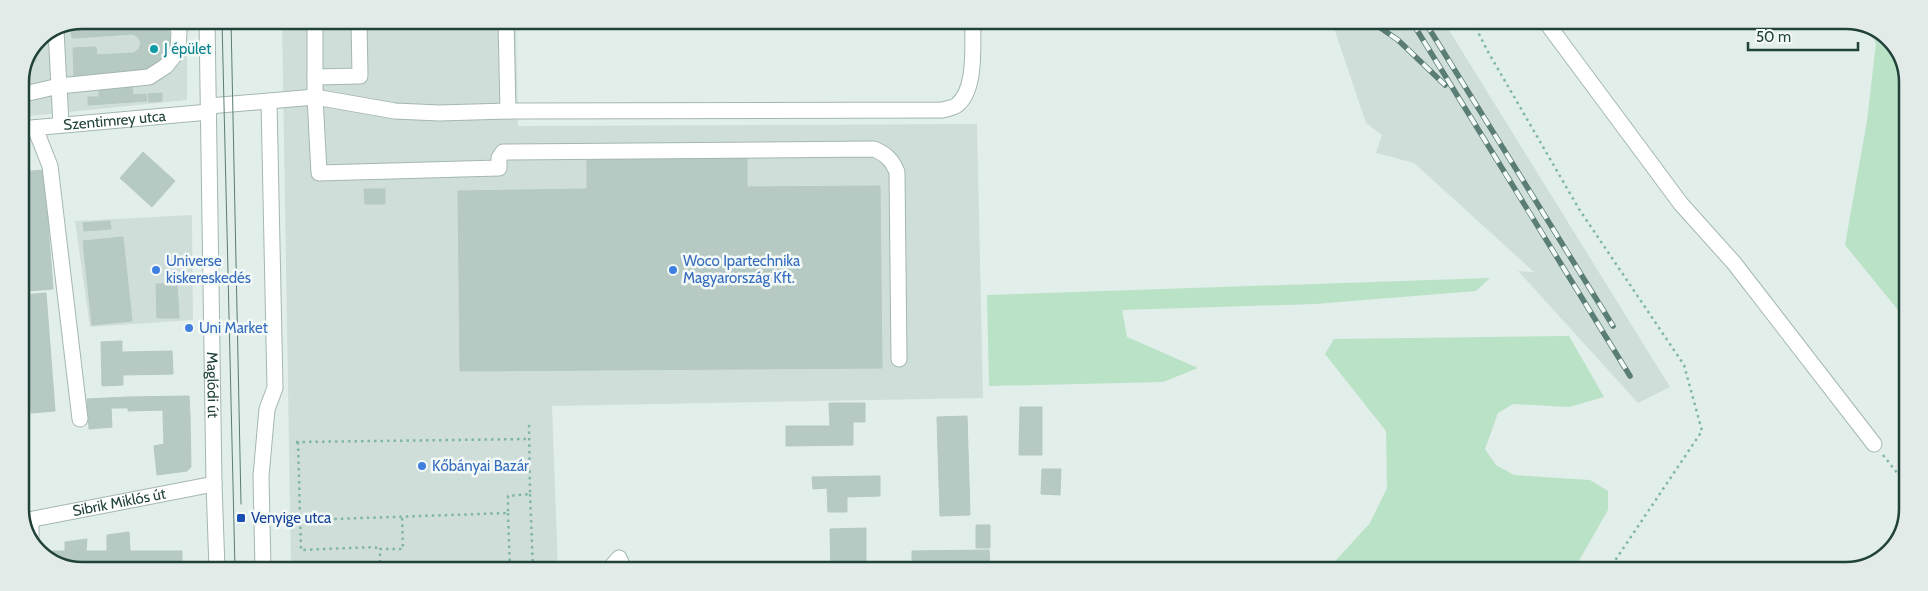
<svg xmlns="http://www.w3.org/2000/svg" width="1928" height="591" font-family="Cabin,sans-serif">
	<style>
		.built { fill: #d0ded9 }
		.green { fill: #b9e2c6 }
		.building { fill: #b7c9c3; stroke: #b4c9c1 }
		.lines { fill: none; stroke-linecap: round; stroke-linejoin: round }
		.minor-casing { stroke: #a4b7b2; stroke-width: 17 }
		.path { stroke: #7fb6a7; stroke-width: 2.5; stroke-dasharray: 2.5 4; stroke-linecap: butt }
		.minor { stroke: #fff; stroke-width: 15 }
		.tram { stroke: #5a7d76; stroke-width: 1 }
		.rail-casing { stroke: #5a7d76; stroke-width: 5.5 }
		.rail { stroke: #f3faf7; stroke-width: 4; stroke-dasharray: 11; stroke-linecap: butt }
		.culture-dot { fill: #0f9aa8; stroke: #f3faf7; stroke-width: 2 }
		.shop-dot { fill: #3f7fe0; stroke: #f3faf7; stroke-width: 2 }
		.transit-dot { fill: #1a4fb4; stroke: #f3faf7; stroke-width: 2 }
		.labels { text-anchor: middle; stroke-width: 5; stroke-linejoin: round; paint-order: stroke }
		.culture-label { font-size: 15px; fill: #0d838f; stroke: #f3faf7; text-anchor: start }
		.street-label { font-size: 15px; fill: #20423a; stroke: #f3faf7 }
		.shop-label { font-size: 15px; fill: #366cbe; stroke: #f3faf7; text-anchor: start }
		.transit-label { font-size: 15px; fill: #164399; stroke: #f3faf7; text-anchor: start }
		.rim { fill: none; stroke: #20423a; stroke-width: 2.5 }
	</style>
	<rect width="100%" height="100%" fill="#e2eeea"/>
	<path class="built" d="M 82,20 L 187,20 L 187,100 L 20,117 L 20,82 L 38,38 Z
		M 282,20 L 516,21 L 518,126 L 977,124 L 983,398 L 552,406 L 558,569 L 291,569 Z
		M 1332,22 L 1444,22 L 1670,387 L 1638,403 L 1518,271 L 1534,272 L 1414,163 L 1376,153 L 1382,135 L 1366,123 Z
		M 192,215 L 193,320 L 90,327 L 75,221 Z"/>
	<path class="green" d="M 1866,25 L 1895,44 L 1908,78 L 1907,321 L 1845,245 L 1867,121 L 1876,43 Z
		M 1490,278 L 1476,291 L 1315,304 L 1122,310 L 1127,337 L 1198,368 L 1163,382 L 989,386 L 987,295 Z
		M 1569,336 L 1604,397 L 1569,407 L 1513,404 L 1498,413 L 1485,449 L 1496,465 L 1514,475 L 1590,480 L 1608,491 L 1608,510 L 1573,571 L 1327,570 L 1370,523 L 1387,488 L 1386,431 L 1325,354 L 1334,339 Z"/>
	<path class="building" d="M 82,20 L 166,20 L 170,37 L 169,48 L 162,61 L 151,69 L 138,73 L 74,76 L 73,48 L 96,47 L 97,55 L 134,53 L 139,49 L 141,42 L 138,37 L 133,34 L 72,38 L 71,25 Z
		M 35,47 L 36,61 L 28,62 Z
		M 132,86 L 133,95 L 146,94 L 147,101 L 88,105 L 88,97 L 99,97 L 99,88 Z
		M 162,93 L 162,101 L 149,102 L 148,94 Z
		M 143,152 L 175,181 L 152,207 L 120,178 Z
		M 747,158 L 747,187 L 880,186 L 882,368 L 460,371 L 458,191 L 587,189 L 587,160 Z
		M 44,170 L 53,289 L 29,291 L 20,172 Z
		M 364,189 L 385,189 L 385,204 L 365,204 Z
		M 110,221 L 111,229 L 84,231 L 83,223 Z
		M 123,237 L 132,321 L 92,325 L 83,241 Z
		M 156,284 L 177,284 L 179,318 L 157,318 Z
		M 46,293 L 55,411 L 31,413 L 21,295 Z
		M 122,341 L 122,352 L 172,351 L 173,374 L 123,375 L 123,385 L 102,386 L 101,342 Z
		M 189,396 L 190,416 L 163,417 L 163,410 L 128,411 L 128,397 Z
		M 128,397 L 128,408 L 111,408 L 112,427 L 89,429 L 87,399 Z
		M 829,403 L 865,403 L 865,422 L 853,422 L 853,445 L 786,446 L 786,426 L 830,426 Z
		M 1020,407 L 1042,407 L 1042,455 L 1019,455 Z
		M 190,416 L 191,467 L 187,471 L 157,475 L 154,446 L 164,444 L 163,417 Z
		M 967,416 L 970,515 L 940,516 L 937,417 Z
		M 1042,469 L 1061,469 L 1060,495 L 1041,494 Z
		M 880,476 L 880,496 L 847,497 L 847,512 L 828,512 L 827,488 L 813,489 L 812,477 Z
		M 976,525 L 990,525 L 990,548 L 976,548 Z
		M 866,528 L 866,569 L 831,569 L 830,529 Z
		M 129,532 L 130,551 L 182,551 L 182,569 L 66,569 L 52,560 L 52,551 L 65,551 L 65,542 L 87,539 L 86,551 L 107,551 L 107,535 Z
		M 989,550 L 990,566 L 912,566 L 912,551 Z"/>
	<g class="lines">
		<defs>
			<g id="minor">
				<path id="s1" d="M 207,20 L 214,484 L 217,569"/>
				<path d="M 315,20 L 315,97 L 319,173 L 499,168 L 499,158 L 503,152 L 874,149 C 886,154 892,160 897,172 L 899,359"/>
				<path d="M 506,21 L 508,111"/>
				<path d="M 1546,22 L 1681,204 L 1734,263 L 1874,444"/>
				<path d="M 315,77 L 360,76 L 359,20"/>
				<path d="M 20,95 L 59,86 L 56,31"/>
				<path d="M 209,106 L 315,97 L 395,111 L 439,113 L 508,111 L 942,110 C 946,109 953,108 957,105 C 977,89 972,45 973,21"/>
				<path d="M 61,125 L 59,86 L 149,77 L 166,66 L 178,51 L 179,32 L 175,20"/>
				<path d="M 35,128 L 50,166 L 80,419"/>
				<path id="s2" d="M 20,129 L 209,112"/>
				<path id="s3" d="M 23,521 L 214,484"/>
				<path d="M 31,541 L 31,520"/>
				<path d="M 263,569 L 261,476 L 267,409 L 275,388 L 269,101"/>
				<path d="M 612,569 L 612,566 L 619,558 L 624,569"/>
			</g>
		</defs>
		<use href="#minor" class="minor-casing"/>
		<path class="path" d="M 1473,22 L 1487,50 L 1579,209 L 1684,365 L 1702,431 L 1608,571
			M 296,442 L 529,439
			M 298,442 L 301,550 L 374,547 L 380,549
			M 1883,455 L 1906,484
			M 530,494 L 533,569
			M 508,513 L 510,569
			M 276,517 L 305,520 L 508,513 L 508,496 L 530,494 L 529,423
			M 380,569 L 380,549 L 403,549 L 402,517"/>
		<use href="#minor" class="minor"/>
		<path class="tram" d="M 222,20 L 235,569
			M 231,20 L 241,504"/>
		<defs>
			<path id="rail" d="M 1372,22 L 1398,40 L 1445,85
				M 1412,22 L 1630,376
				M 1425,22 L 1613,326"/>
		</defs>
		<use href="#rail" class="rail-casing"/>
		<use href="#rail" class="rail"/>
	</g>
	<circle class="culture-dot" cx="154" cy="49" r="5"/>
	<g class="shop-dot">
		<circle cx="156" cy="270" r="5"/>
		<circle cx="673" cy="270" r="5"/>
		<circle cx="189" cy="328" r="5"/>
		<circle cx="422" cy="466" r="5"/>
	</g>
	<rect class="transit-dot" x="236" y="513" width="10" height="10" rx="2.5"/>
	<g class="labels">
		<g class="culture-label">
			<text x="164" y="54">J épület</text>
		</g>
		<g class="street-label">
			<text dy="5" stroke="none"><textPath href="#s2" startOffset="95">Szentimrey utca</textPath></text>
			<text dy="5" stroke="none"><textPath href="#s1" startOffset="365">Maglódi út</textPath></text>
			<text dy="5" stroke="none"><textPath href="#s3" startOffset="98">Sibrik Miklós út</textPath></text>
		</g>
		<g class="shop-label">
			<text x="166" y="266">Universe<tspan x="166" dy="17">kiskereskedés</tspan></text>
			<text x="683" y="266">Woco Ipartechnika<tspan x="683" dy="17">Magyarország Kft.</tspan></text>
			<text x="199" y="333">Uni Market</text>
			<text x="432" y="471">Kőbányai Bazár</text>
		</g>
		<g class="transit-label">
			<text x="251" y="523">Venyige utca</text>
		</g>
	</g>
	<path d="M0 0H1928V591H0ZM82 29H1846A53 53 0 0 1 1899 82V509A53 53 0 0 1 1846 562H82A53 53 0 0 1 29 509V82A53 53 0 0 1 82 29Z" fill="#e2ebe8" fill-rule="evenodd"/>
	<path class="rim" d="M82 29H1846A53 53 0 0 1 1899 82V509A53 53 0 0 1 1846 562H82A53 53 0 0 1 29 509V82A53 53 0 0 1 82 29Z"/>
	<path d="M1748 42v8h110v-8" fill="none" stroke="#20423a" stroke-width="2.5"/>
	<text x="1756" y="42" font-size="15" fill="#20423a" stroke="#f3faf7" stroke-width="4" paint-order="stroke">50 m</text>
</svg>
